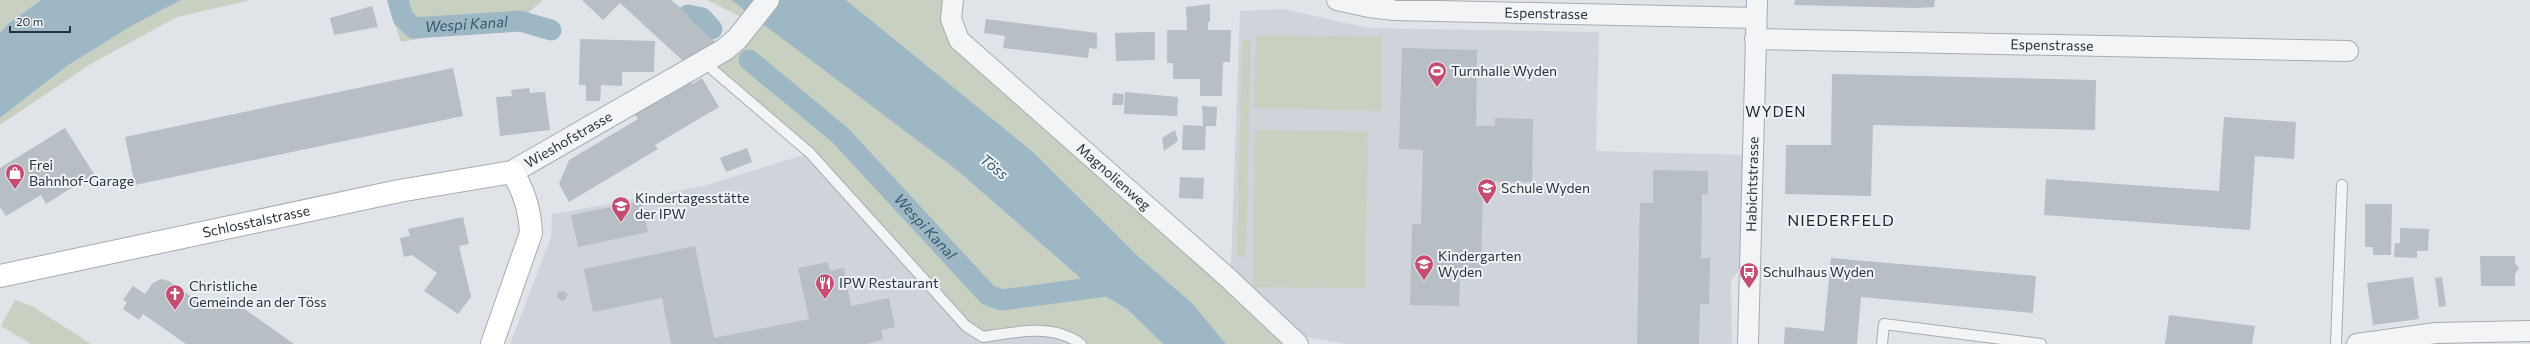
<svg xmlns="http://www.w3.org/2000/svg" width="2530" height="344" font-family="Commissioner,sans-serif">
	<style>
		.built { fill: #ced4d9 }
		.green { fill: #c8d1c1 }
		.water { fill: #9db7c5 }
		.lines { fill: none; stroke-linecap: round; stroke-linejoin: round }
		.canal { stroke: #9db7c5; stroke-width: 21 }
		.building { fill: #b7bec4 }
		.service-casing { stroke: #a6acb2; stroke-width: 12 }
		.minor-casing { stroke: #a6acb2; stroke-width: 22 }
		.tertiary-casing { stroke: #a6acb2; stroke-width: 24 }
		.secondary-casing { stroke: #a6acb2; stroke-width: 24 }
		.service { stroke: #f2f4f6; stroke-width: 10 }
		.minor { stroke: #f2f4f6; stroke-width: 20 }
		.tertiary { stroke: #f2f4f6; stroke-width: 22 }
		.secondary { stroke: #fff; stroke-width: 22 }
		.labels { text-anchor: middle; stroke-width: 4; stroke-linejoin: round; paint-order: stroke }
		.street-label { font-size: 14px; fill: #2a343e; stroke: #eff3f5 }
		.poi-label { font-size: 14px; fill: #2a343e; stroke: #eff3f5; text-anchor: start }
		.water-label { font-size: 15px; font-style: italic; fill: #37586f; stroke: #eff3f5 }
		.neighbourhood-label { font-size: 15px; letter-spacing: 1px; fill: #1c252f; stroke: #eff3f5 }
		.quarter-label { font-size: 16px; letter-spacing: 1px; fill: #1c252f; stroke: #eff3f5 }
	</style>
	<rect width="100%" height="100%" fill="#e0e4e8"/>
	<path class="built" d="M 1284,9 L 1368,28 L 1599,32 L 1596,151 L 1742,155 L 1740,269 L 1731,281 L 1732,344 L 1346,344 L 1305,337 L 1233,273 L 1231,266 L 1240,11 Z
		M 810,153 L 1051,331 L 1081,344 L 510,344 L 551,237 L 552,213 L 555,214 L 703,186 Z"/>
	<path class="green" d="M 0,0 L 41,0 L 9,23 L 0,33 Z
		M 181,0 L 251,0 L 177,17 L 89,65 L 0,125 L 0,118 L 67,66 L 133,25 Z
		M 387,0 L 543,0 L 520,20 L 401,42 Z
		M 707,0 L 731,0 L 773,30 L 958,171 L 1092,288 L 1128,310 L 1163,344 L 1081,344 L 1051,331 L 983,337 L 810,153 L 713,70 L 751,22 Z
		M 846,0 L 953,0 L 951,19 L 1286,344 L 1226,344 L 1192,303 L 1140,258 L 1033,152 Z
		M 1256,35 L 1382,37 L 1381,111 L 1254,108 Z
		M 1242,40 L 1251,40 L 1246,257 L 1237,257 Z
		M 1255,130 L 1368,131 L 1365,288 L 1253,287 Z
		M 15,300 L 32,306 L 91,344 L 31,344 L 1,326 Z"/>
	<path class="water" d="M 41,0 L 181,0 L 133,25 L 67,66 L 0,118 L 0,33 L 9,23 Z
		M 731,0 L 846,0 L 1033,152 L 1140,258 L 1192,303 L 1226,344 L 1163,344 L 1128,310 L 1092,288 L 958,171 Z"/>
	<g class="lines">
		<g class="canal">
			<path id="s1" d="M 398,0 L 403,18 L 414,28 L 520,21 L 551,30"/>
			<path d="M 688,15 L 702,18 L 712,29"/>
			<path id="s2" d="M 749,60 L 840,135 L 988,295 L 1002,300 L 1120,284"/>
		</g>
	</g>
	<path class="building" d="M 582,0 L 671,0 L 689,15 L 687,16 L 716,43 L 683,61 L 620,3 L 603,20 Z
		M 1795,0 L 1935,0 L 1934,7 L 1916,8 L 1794,5 Z
		M 1210,4 L 1210,22 L 1208,22 L 1208,30 L 1231,30 L 1230,62 L 1223,62 L 1222,96 L 1200,96 L 1200,79 L 1173,79 L 1173,63 L 1167,63 L 1167,30 L 1187,30 L 1186,7 Z
		M 372,6 L 378,27 L 334,35 L 330,18 Z
		M 986,19 L 1097,33 L 1097,49 L 1089,48 L 1088,58 L 1003,48 L 1005,36 L 984,33 Z
		M 1146,32 L 1155,32 L 1155,60 L 1116,61 L 1115,33 Z
		M 580,39 L 655,41 L 654,72 L 622,72 L 622,86 L 601,85 L 600,101 L 586,101 L 586,85 L 579,85 Z
		M 1402,48 L 1477,50 L 1476,126 L 1495,126 L 1495,118 L 1533,119 L 1532,182 L 1483,181 L 1481,274 L 1460,274 L 1459,306 L 1410,305 L 1412,224 L 1421,224 L 1423,150 L 1399,149 Z
		M 453,68 L 463,116 L 135,185 L 125,137 Z
		M 1832,74 L 2096,80 L 2095,130 L 1873,125 L 1871,196 L 1785,194 L 1786,145 L 1831,145 Z
		M 702,78 L 719,107 L 655,145 L 658,149 L 569,202 L 559,184 L 569,160 L 638,119 L 635,115 L 690,82 L 692,84 Z
		M 529,88 L 530,93 L 545,92 L 550,130 L 500,136 L 496,97 L 512,96 L 511,90 Z
		M 1125,92 L 1178,97 L 1177,116 L 1124,114 Z
		M 1113,93 L 1124,94 L 1123,105 L 1112,105 Z
		M 1202,106 L 1217,107 L 1216,126 L 1206,126 L 1205,150 L 1182,150 L 1183,125 L 1203,126 Z
		M 2224,117 L 2296,122 L 2294,159 L 2255,156 L 2250,230 L 2044,215 L 2046,179 L 2219,191 Z
		M 65,128 L 94,174 L 46,204 L 41,195 L 6,216 L 0,207 L 0,168 Z
		M 1175,130 L 1178,141 L 1164,151 L 1162,138 Z
		M 747,148 L 752,162 L 726,172 L 720,158 Z
		M 1653,170 L 1708,171 L 1708,194 L 1702,194 L 1701,258 L 1710,258 L 1709,304 L 1700,304 L 1699,344 L 1637,344 L 1640,203 L 1653,203 Z
		M 1180,177 L 1204,178 L 1203,199 L 1179,198 Z
		M 642,201 L 648,232 L 578,247 L 571,215 Z
		M 2365,204 L 2392,204 L 2391,255 L 2373,255 L 2373,247 L 2365,247 Z
		M 463,217 L 469,244 L 459,246 L 471,297 L 458,314 L 424,291 L 437,273 L 412,255 L 404,257 L 400,238 L 410,236 L 408,229 Z
		M 2400,228 L 2429,229 L 2428,251 L 2417,251 L 2417,258 L 2394,257 L 2395,243 L 2400,243 Z
		M 695,246 L 714,338 L 809,319 L 798,268 L 828,262 L 830,271 L 844,268 L 851,306 L 889,298 L 895,327 L 881,330 L 883,340 L 866,344 L 671,344 L 662,298 L 593,312 L 584,269 Z
		M 2480,256 L 2515,256 L 2515,263 L 2519,268 L 2515,274 L 2515,286 L 2481,286 Z
		M 1831,258 L 2036,276 L 2033,313 L 1861,297 L 1857,344 L 1784,344 L 1785,327 L 1824,331 Z
		M 2413,277 L 2419,319 L 2373,325 L 2367,283 Z
		M 2442,277 L 2446,306 L 2439,307 L 2435,278 Z
		M 161,279 L 169,281 L 209,309 L 215,301 L 220,305 L 226,296 L 294,344 L 186,344 L 143,314 L 139,320 L 123,309 L 127,302 L 123,300 L 133,286 L 145,294 L 153,283 Z
		M 564,291 L 568,294 L 565,300 L 561,301 L 557,297 L 558,292 Z
		M 2169,315 L 2255,326 L 2252,344 L 2165,344 Z"/>
	<g class="lines">
		<defs>
			<path id="service" d="M 708,60 L 713,70 L 810,153 L 966,326 L 983,337 C 1016,332 1052,323 1081,344
				M 1882,344 L 1884,324 L 2041,344
				M 2336,344 L 2342,185"/>
			<g id="minor">
				<path id="s3" d="M 953,0 L 951,19 L 959,40 L 1226,276 L 1298,344"/>
				<path id="s4" d="M 1337,0 L 1369,7 L 1394,10 L 1756,18"/>
				<path id="s5" d="M 1755,39 L 2348,51"/>
				<path id="s6" d="M 1748,344 L 1757,0"/>
				<path d="M 2357,344 L 2436,333 L 2530,331"/>
			</g>
			<g id="tertiary">
				<path id="s7" d="M 512,172 L 724,50 L 737,39 L 768,0"/>
			</g>
			<g id="secondary">
				<path id="s8" d="M 0,276 L 399,191 L 512,172 C 524,190 530,211 531,233 L 492,344"/>
			</g>
		</defs>
		<use href="#service" class="service-casing"/>
		<use href="#minor" class="minor-casing"/>
		<use href="#tertiary" class="tertiary-casing"/>
		<use href="#secondary" class="secondary-casing"/>
		<use href="#service" class="service"/>
		<use href="#minor" class="minor"/>
		<use href="#tertiary" class="tertiary"/>
		<use href="#secondary" class="secondary"/>
	</g>
	<defs>
		<symbol id="stadium-pin" viewBox="-11 -11 22 30"><path d="M0 17L-7.5 6A9.5 9.5 0 1 1 7.5 6Z" fill="#c44d71" stroke="#eff3f5"/><path d="M0-5a6.5 5 0 1 0 0 10a6.5 5 0 1 0 0-10ZM-3.5-1.8h7v3.6h-7Z" fill="#fff"/></symbol>
		<symbol id="shop-pin" viewBox="-11 -11 22 30"><path d="M0 17L-7.5 6A9.5 9.5 0 1 1 7.5 6Z" fill="#c44d71" stroke="#eff3f5"/><path d="M-5-2.5h2.3a2.7 3.5 0 0 1 5.4 0H5L5.5 6h-11ZM-1.5-2.5h3a1.5 2.3 0 0 0-3 0Z" fill="#fff"/></symbol>
		<symbol id="school-pin" viewBox="-11 -11 22 30"><path d="M0 17L-7.5 6A9.5 9.5 0 1 1 7.5 6Z" fill="#c44d71" stroke="#eff3f5"/><path d="M0-5L7-2L0 1L-7-2ZM-4 1L0 2.5L4 1V4Q0 6-4 4Z" fill="#fff"/></symbol>
		<symbol id="bus-pin" viewBox="-11 -11 22 30"><path d="M0 17L-7.5 6A9.5 9.5 0 1 1 7.5 6Z" fill="#c44d71" stroke="#eff3f5"/><path d="M-5-6H5V4H4V6H2V4H-2V6H-4V4H-5ZM-3.5-4V0h7V-4ZM-3.5 1.2v1.5H-2V1.2ZM2 1.2v1.5H3.5V1.2Z" fill="#fff"/></symbol>
		<symbol id="restaurant-pin" viewBox="-11 -11 22 30"><path d="M0 17L-7.5 6A9.5 9.5 0 1 1 7.5 6Z" fill="#c44d71" stroke="#eff3f5"/><path d="M-5-6h1v4h1v-4h1v4h1v-4h1v5L-1.5 .5V6h-2V.5L-5-1ZM5-6V6H3V1.5H1.5Q1.5-4 5-6Z" fill="#fff"/></symbol>
		<symbol id="church-pin" viewBox="-11 -11 22 30"><path d="M0 17L-7.5 6A9.5 9.5 0 1 1 7.5 6Z" fill="#c44d71" stroke="#eff3f5"/><path d="M-1.2-6h2.4v3.5h3.3v2.4h-3.3V6h-2.4V-.1h-3.3v-2.4h3.3Z" fill="#fff"/></symbol>
	</defs>
	<g fill-rule="evenodd">
		<use href="#stadium-pin" x="1426" y="60" width="22" height="30"/>
		<use href="#shop-pin" x="4" y="162" width="22" height="30"/>
		<use href="#school-pin" x="1476" y="177" width="22" height="30"/>
		<use href="#school-pin" x="610" y="195" width="22" height="30"/>
		<use href="#school-pin" x="1413" y="253" width="22" height="30"/>
		<use href="#bus-pin" x="1738" y="261" width="22" height="30"/>
		<use href="#restaurant-pin" x="814" y="272" width="22" height="30"/>
		<use href="#church-pin" x="164" y="283" width="22" height="30"/>
	</g>
	<g class="labels">
		<g class="street-label">
			<text dy="5" stroke="none"><textPath href="#s4" startOffset="210">Espenstrasse</textPath></text>
			<text dy="5" stroke="none"><textPath href="#s5" startOffset="297">Espenstrasse</textPath></text>
			<text dy="5" stroke="none"><textPath href="#s7" startOffset="65">Wieshofstrasse</textPath></text>
			<text dy="5" stroke="none"><textPath href="#s3" startOffset="248">Magnolienweg</textPath></text>
			<text dy="5" stroke="none"><textPath href="#s6" startOffset="160">Habichtstrasse</textPath></text>
			<text dy="5" stroke="none"><textPath href="#s8" startOffset="262">Schlosstalstrasse</textPath></text>
		</g>
		<g class="poi-label">
			<text x="1451" y="76">Turnhalle Wyden</text>
			<text x="29" y="170">Frei<tspan x="29" dy="16">Bahnhof-Garage</tspan></text>
			<text x="1501" y="193">Schule Wyden</text>
			<text x="635" y="203">Kindertagesstätte<tspan x="635" dy="16">der IPW</tspan></text>
			<text x="1438" y="261">Kindergarten<tspan x="1438" dy="16">Wyden</tspan></text>
			<text x="1763" y="277">Schulhaus Wyden</text>
			<text x="839" y="288">IPW Restaurant</text>
			<text x="189" y="291">Christliche<tspan x="189" dy="16">Gemeinde an der Töss</tspan></text>
		</g>
		<g class="water-label">
			<text dy="5" stroke="none"><textPath href="#s1" startOffset="86">Wespi Kanal</textPath></text>
			<text transform="translate(994 167) rotate(39)" y="5">Töss</text>
			<text dy="5" stroke="none"><textPath href="#s2" startOffset="243">Wespi Kanal</textPath></text>
		</g>
		<g class="neighbourhood-label">
			<text x="1776" y="117">WYDEN</text>
		</g>
		<g class="quarter-label">
			<text x="1841" y="226">NIEDERFELD</text>
		</g>
	</g>
	<path d="M10 26v6h60v-6" fill="none" stroke="#2a343e" stroke-width="2"/>
	<text x="16" y="26" font-size="12" fill="#2a343e" stroke="#eff3f5" stroke-width="3" paint-order="stroke">20 m</text>
</svg>
